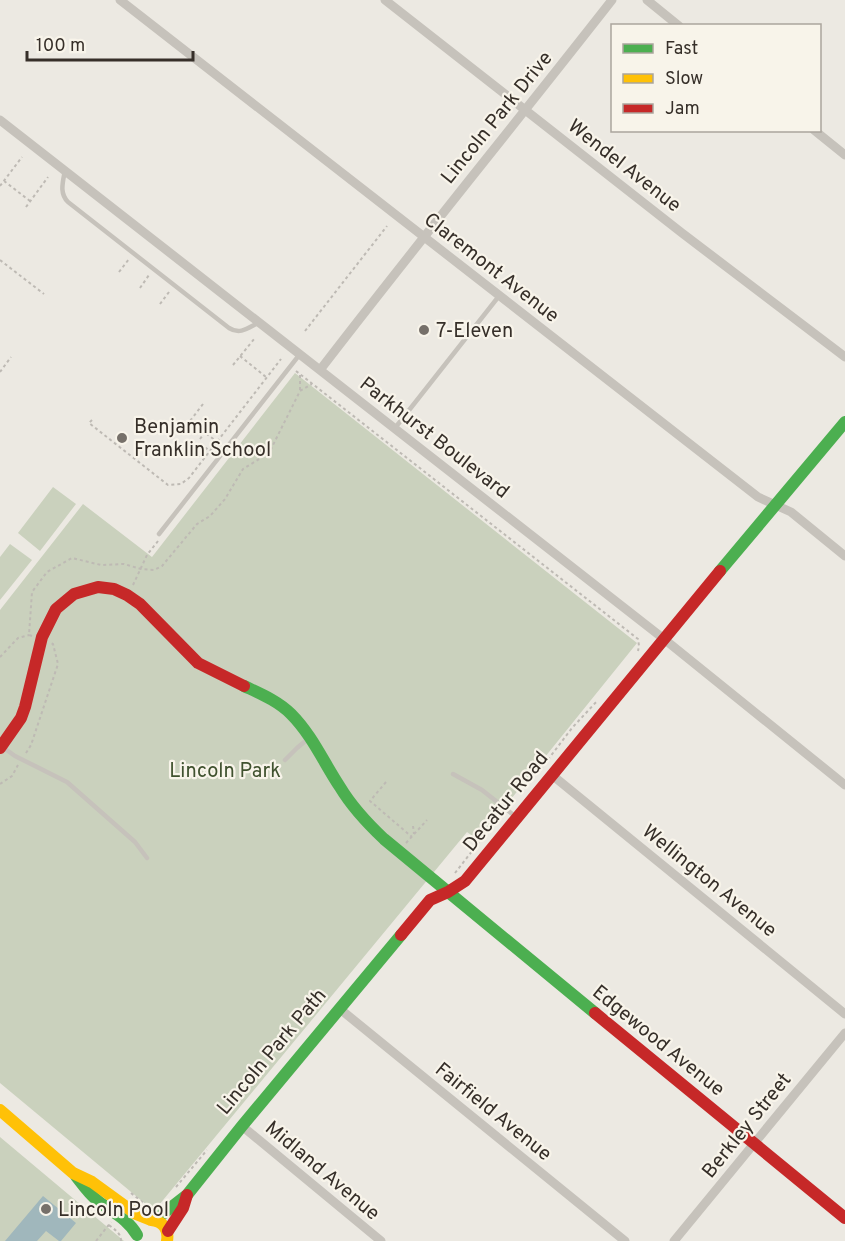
<svg xmlns="http://www.w3.org/2000/svg" width="845" height="1241" font-family="Overpass,sans-serif">
	<style>
		.green { fill: #cad1bd }
		.water { fill: #a0b7bc }
		.lines { fill: none; stroke-linecap: round; stroke-linejoin: round }
		.path { stroke: #bebab4; stroke-width: 2; stroke-dasharray: 3 3; stroke-linecap: butt }
		.lane { stroke: #c6c2bb; stroke-width: 4.5 }
		.street { stroke: #c6c2bb; stroke-width: 9 }
		.fast { stroke: #4caf50; stroke-width: 12 }
		.slow { stroke: #ffc107; stroke-width: 12 }
		.jam { stroke: #c62828; stroke-width: 12 }
		.poi-dot { fill: #76706a; stroke: #f8f4ea; stroke-width: 2 }
		.labels { text-anchor: middle; stroke-width: 4.5; stroke-linejoin: round; paint-order: stroke }
		.street-label { font-size: 20px; fill: #362f29; stroke: #f8f4ea }
		.poi-label { font-size: 20px; fill: #362f29; stroke: #f8f4ea; text-anchor: start }
		.park-label { font-size: 20px; fill: #40522f; stroke: #f8f4ea }
	</style>
	<rect width="100%" height="100%" fill="#ece9e2"/>
	<path class="green" d="M 295,373 L 637,643 L 478,840 L 467,832 L 154,1211 L 0,1083 L 0,610 L 83,504 L 152,557 Z
		M 53,487 L 76,504 L 40,551 L 18,533 Z
		M 10,544 L 32,560 L 0,600 L 0,557 Z
		M 0,1137 L 124,1241 L 0,1241 Z"/>
	<path class="water" d="M 43,1196 L 76,1223 L 61,1241 L 59,1241 L 46,1231 L 37,1241 L 5,1241 Z"/>
	<g class="lines">
		<path class="path" d="M 4,181 L 30,201
			M 0,186 L 22,157
			M 26,207 L 48,177
			M 0,260 L 44,294
			M 119,272 L 129,259
			M 140,288 L 149,275
			M 160,304 L 169,292
			M 305,331 L 387,226
			M 240,356 L 266,377
			M 233,365 L 255,338
			M 296,371 L 638,639 L 639,646 L 638,651
			M 0,372 L 11,357
			M 300,390 L 300,375
			M 203,404 L 190,421 L 216,441
			M 92,420 L 89,423 L 168,485 L 181,484 L 189,478 L 281,359
			M 200,439 L 205,432
			M 195,453 L 202,444 L 204,446 L 198,455 L 199,456 L 206,448 L 210,451
			M 133,585 L 147,555 L 158,541
			M 32,636 L 29,635 L 32,592 L 47,572 L 72,558 L 101,565 L 124,564 L 141,569 L 154,570 L 162,566 L 197,524 L 210,516 L 225,499 L 243,469 L 269,453 L 300,391 L 312,384
			M 0,657 L 18,638 L 29,635
			M 26,753 L 31,745 L 58,664 L 53,644 L 51,643
			M 537,774 L 572,728 L 598,700
			M 386,782 L 370,801 L 412,837
			M 0,784 L 12,776 L 18,765
			M 413,826 L 414,834
			M 406,843 L 427,820
			M 455,873 L 501,814
			M 176,1187 L 207,1150
			M 131,1193 L 146,1205
			M 109,1225 C 115,1230 121,1233 121,1241
			M 96,1241 L 111,1222"/>
		<path class="lane" d="M 65,170 C 63,182 59,193 68,202 L 229,328 C 240,335 248,328 258,323
			M 395,428 L 499,296
			M 159,534 L 300,354
			M 1,746 L 15,756 L 67,782 L 135,842 L 147,858
			M 285,760 L 297,748 L 309,738
			M 453,774 L 482,790 L 516,817"/>
		<path class="street" d="M 120,0 L 758,497 L 791,512 L 845,556
			M 385,0 L 682,233 L 845,357
			M 647,0 L 679,26
			M 0,120 L 664,639 L 845,785
			M 814,130 L 845,155
			M 320,370 C 416,245 515,124 612,0
			M 552,775 L 845,1014
			M 340,1009 L 625,1241
			M 242,1126 L 381,1241
			M 674,1241 L 845,1033"/>
		<path class="fast" d="M 720,571 L 845,422
			M 244,686 C 261,694 278,701 291,714 C 312,735 324,763 340,787 C 352,807 367,823 384,839 L 595,1013
			M 76,1176 C 83,1185 89,1194 98,1201 C 112,1212 128,1219 137,1235
			M 155,1220 L 187,1195 L 242,1126 L 401,935"/>
		<path class="slow" d="M 0,1110 L 73,1173 L 92,1182 L 136,1214 L 151,1220
			M 151,1220 C 163,1221 169,1229 167,1241"/>
		<path class="jam" d="M 0,748 L 21,718 L 25,707 L 42,637 L 56,609 L 74,594 L 98,587 L 114,589 L 127,595 L 140,604 L 198,663 L 244,686
			M 401,935 L 430,900 L 448,892 L 465,881 L 720,571
			M 595,1013 L 845,1218
			M 168,1231 L 183,1208 L 187,1195"/>
	</g>
	<g class="poi-dot">
		<circle cx="424" cy="330" r="6"/>
		<circle cx="122" cy="438" r="6"/>
		<circle cx="46" cy="1209" r="6"/>
	</g>
	<g class="labels">
		<g class="street-label">
			<text transform="translate(496 117) rotate(-51)" y="7">Lincoln Park Drive</text>
			<text transform="translate(625 165) rotate(38)" y="7">Wendel Avenue</text>
			<text transform="translate(492 267) rotate(38)" y="7">Claremont Avenue</text>
			<text transform="translate(435 437) rotate(38)" y="7">Parkhurst Boulevard</text>
			<text transform="translate(505 801) rotate(-51)" y="7">Decatur Road</text>
			<text transform="translate(710 880) rotate(39)" y="7">Wellington Avenue</text>
			<text transform="translate(659 1040) rotate(39)" y="7">Edgewood Avenue</text>
			<text transform="translate(271 1051) rotate(-50)" y="7">Lincoln Park Path</text>
			<text transform="translate(494 1111) rotate(39)" y="7">Fairfield Avenue</text>
			<text transform="translate(746 1125) rotate(-51)" y="7">Berkley Street</text>
			<text transform="translate(323 1170) rotate(40)" y="7">Midland Avenue</text>
		</g>
		<g class="poi-label">
			<text x="436" y="337">7-Eleven</text>
			<text x="134" y="433">Benjamin<tspan x="134" dy="23">Franklin School</tspan></text>
			<text x="58" y="1216">Lincoln Pool</text>
		</g>
		<g class="park-label">
			<text x="225" y="777">Lincoln Park</text>
		</g>
	</g>
	<rect x="611" y="24" width="210" height="108" fill="#f8f4ea" stroke="#aaa59d" stroke-width="1.5"/>
	<rect x="623" y="44" width="30" height="9" fill="#4caf50" stroke="#aaa59d" stroke-width="1.5"/>
	<text x="665" y="54" font-size="18" fill="#362f29">Fast</text>
	<rect x="623" y="74" width="30" height="9" fill="#ffc107" stroke="#aaa59d" stroke-width="1.5"/>
	<text x="665" y="84" font-size="18" fill="#362f29">Slow</text>
	<rect x="623" y="104" width="30" height="9" fill="#c62828" stroke="#aaa59d" stroke-width="1.5"/>
	<text x="665" y="114" font-size="18" fill="#362f29">Jam</text>
	<path d="M27 51v9h166v-9" fill="none" stroke="#362f29" stroke-width="3"/>
	<text x="36" y="51" font-size="18" fill="#362f29" stroke="#f8f4ea" stroke-width="4.5" paint-order="stroke">100 m</text>
</svg>
